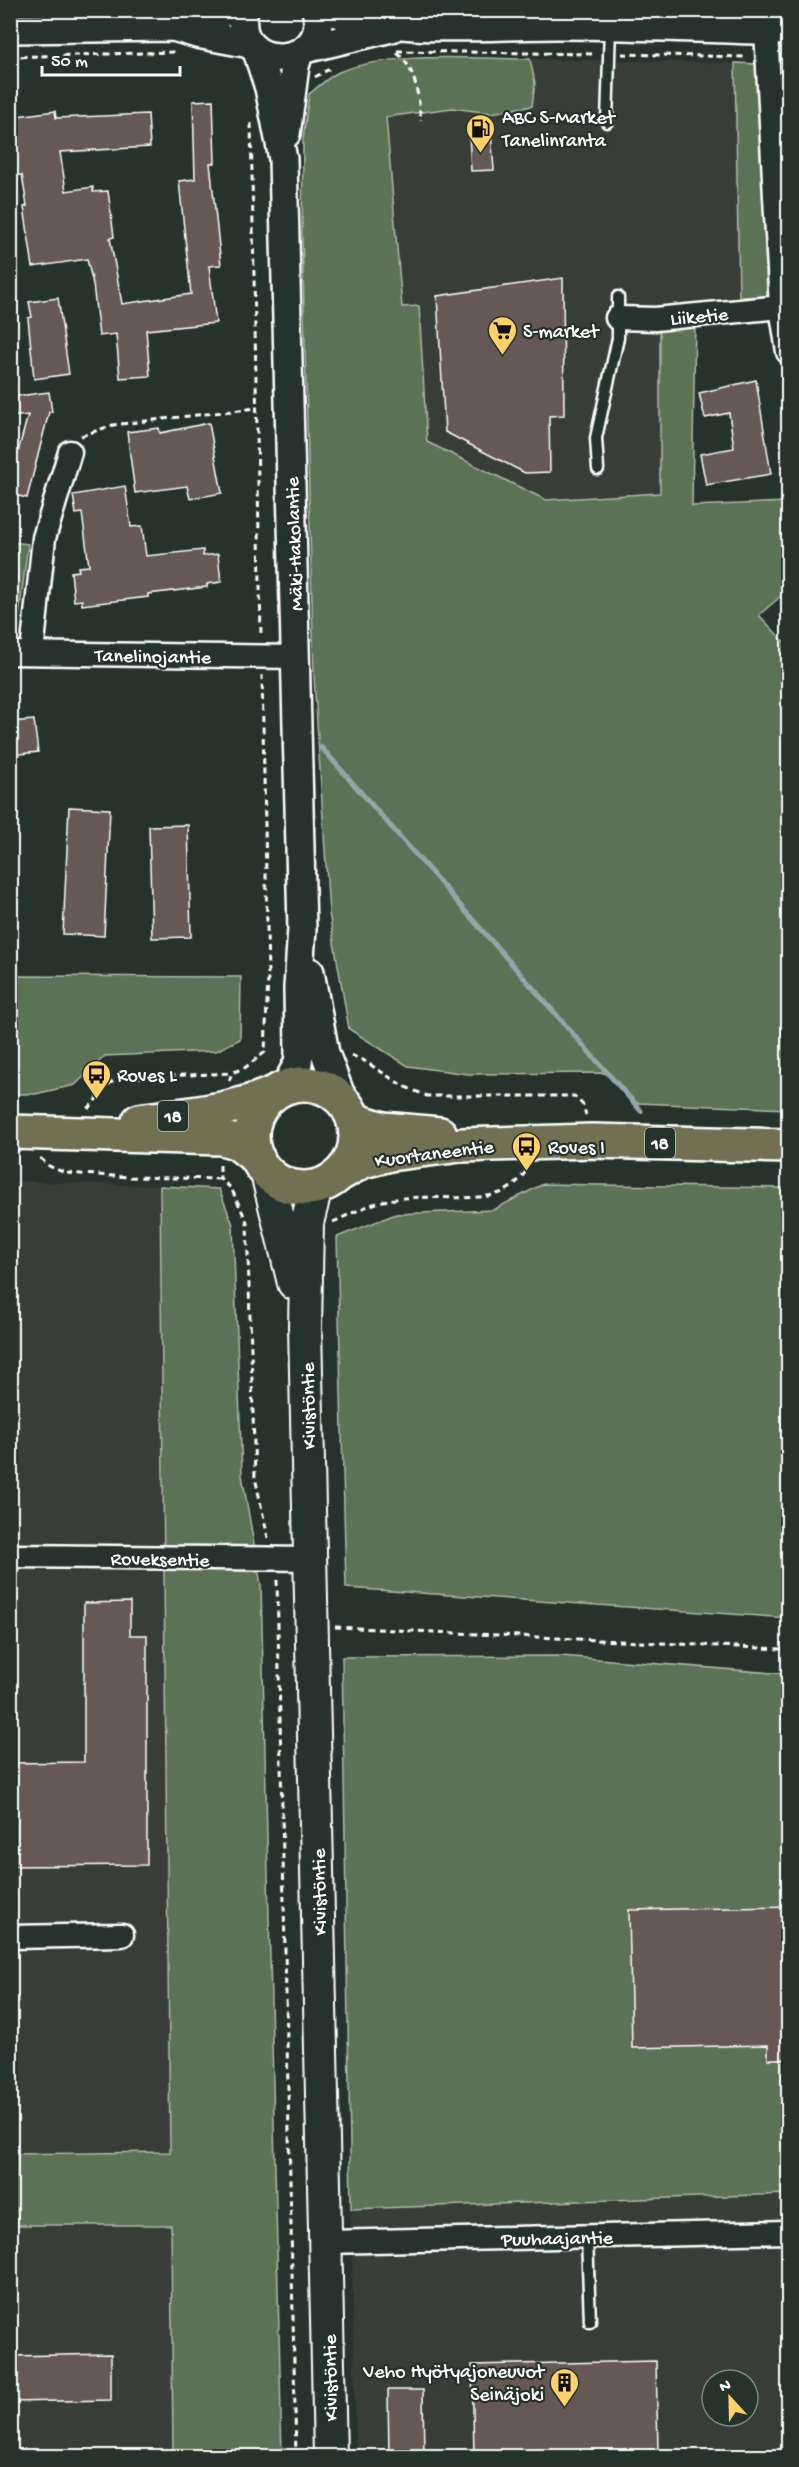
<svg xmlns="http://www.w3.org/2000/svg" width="799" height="2467" font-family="'Gochi Hand',sans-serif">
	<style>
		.built { fill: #393e39; fill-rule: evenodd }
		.green { fill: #5c7256; stroke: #aeb8aa; stroke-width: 1.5 }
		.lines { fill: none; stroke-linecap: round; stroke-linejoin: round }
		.stream { stroke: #93a6aa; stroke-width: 5 }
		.building { fill: #655955; stroke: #fff; stroke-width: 1.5 }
		.service-casing { stroke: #fff; stroke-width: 15 }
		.minor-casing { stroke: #fff; stroke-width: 27 }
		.tertiary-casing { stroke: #fff; stroke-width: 32 }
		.secondary-casing { stroke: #fff; stroke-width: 36 }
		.trunk-casing { stroke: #fff; stroke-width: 38 }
		.path { stroke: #fff; stroke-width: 3; stroke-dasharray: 6 4.5; stroke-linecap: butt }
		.service { stroke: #26332d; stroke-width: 10 }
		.minor { stroke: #26332d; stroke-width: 22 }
		.tertiary { stroke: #26332d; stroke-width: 27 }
		.secondary { stroke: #26332d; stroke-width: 32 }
		.trunk { stroke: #716f52; stroke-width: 33 }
		.labels { text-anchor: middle; stroke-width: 4.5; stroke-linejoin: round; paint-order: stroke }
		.shield { fill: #26332d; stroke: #bec2c0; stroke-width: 1.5 }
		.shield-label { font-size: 18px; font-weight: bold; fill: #fff }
		.poi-label { font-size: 20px; fill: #fff; stroke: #26332d; text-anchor: start }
		.street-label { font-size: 20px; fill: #fff; stroke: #26332d }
	</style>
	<rect width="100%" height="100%" fill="#26332d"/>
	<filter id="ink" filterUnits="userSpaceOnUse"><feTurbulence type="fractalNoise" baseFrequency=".0167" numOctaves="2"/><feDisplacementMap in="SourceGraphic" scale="12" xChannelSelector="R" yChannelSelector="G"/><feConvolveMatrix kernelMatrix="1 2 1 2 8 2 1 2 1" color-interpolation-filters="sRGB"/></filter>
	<g filter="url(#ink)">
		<path class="built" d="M 530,59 L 735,63 L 739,297 L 661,304 L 661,493 L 546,500 L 427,442 L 419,306 L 402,307 L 386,117 L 452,108 L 491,113 L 535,83 Z
			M 11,1181 L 160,1186 L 173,2456 L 11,2456 Z
			M 788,2194 L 788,2456 L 356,2456 L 351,2209 ZM 712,2380 L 748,2380 L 748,2416 L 712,2416 Z"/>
		<path class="green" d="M 530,59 L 535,83 L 532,106 L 491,113 L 452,108 L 386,117 L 402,307 L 419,306 L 427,442 L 546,500 L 660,493 L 660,327 L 695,323 L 692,506 L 788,502 L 788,590 L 759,615 L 788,646 L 788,1109 L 637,1103 L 608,1073 L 468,1074 L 408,1066 L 349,1029 L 329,913 L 314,676 L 302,237 L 303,139 L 309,94 C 318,87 328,77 339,72 C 390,51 475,59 530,59 Z
			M 735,63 L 758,64 L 767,296 L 739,297 Z
			M 11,542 L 28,544 L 19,616 L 11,625 Z
			M 11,976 L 241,977 L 240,1039 L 216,1051 L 105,1056 L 75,1085 L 35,1094 L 11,1094 Z
			M 543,1184 L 788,1188 L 788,1618 L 346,1588 L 337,1237 L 396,1214 L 493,1210 Z
			M 160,1186 L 219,1189 L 233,1225 L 242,1475 L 261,1585 L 282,2456 L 173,2456 L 171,2225 L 11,2225 L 10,2154 L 170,2152 Z
			M 561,1656 L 785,1674 L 788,1697 L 788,2194 L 351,2209 L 342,1657 Z"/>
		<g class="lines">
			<path class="stream" d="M 321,747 L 641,1111"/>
		</g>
		<path class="building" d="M 213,100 L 215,163 L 210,163 L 221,265 L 209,266 L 216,323 L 146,330 L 150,376 L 120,378 L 116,334 L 99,336 L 93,284 L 87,259 L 33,267 L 24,207 L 27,206 L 22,175 L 10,176 L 10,117 L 55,111 L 56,118 L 148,114 L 150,147 L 60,152 L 66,191 L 93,187 L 93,192 L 108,191 L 114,237 L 110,238 L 122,304 L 191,294 L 179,181 L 195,179 L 193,101 Z
			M 491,131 L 494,170 L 471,171 L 469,133 Z
			M 563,278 L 564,415 L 549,416 L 550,472 L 525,473 L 445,432 L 437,296 Z
			M 58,298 L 69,374 L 34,379 L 28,318 L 32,317 L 29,302 Z
			M 756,380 L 771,474 L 706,485 L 700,454 L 734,448 L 729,413 L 705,418 L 699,393 Z
			M 49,392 L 52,412 L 49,412 L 27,498 L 10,494 L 10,481 L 28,415 L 10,417 L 10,397 Z
			M 209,423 L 222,493 L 190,499 L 187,486 L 135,493 L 127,432 L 159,428 L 160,433 Z
			M 125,486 L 131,527 L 142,526 L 146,556 L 203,550 L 203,556 L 218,554 L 221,582 L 207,584 L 207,587 L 148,594 L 148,597 L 82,605 L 82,600 L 74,601 L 71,572 L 79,571 L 78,567 L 89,566 L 82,513 L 76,514 L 73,495 Z
			M 34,720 L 38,752 L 10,755 L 10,722 Z
			M 69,807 L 110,809 L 104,936 L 63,934 Z
			M 188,825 L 191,937 L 152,938 L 149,826 Z
			M 130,1602 L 130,1635 L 147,1635 L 147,1865 L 10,1866 L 10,1763 L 84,1762 L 84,1603 Z
			M 789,1907 L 789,2059 L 768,2059 L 768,2045 L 632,2048 L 629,1910 Z
			M 111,2354 L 111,2400 L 10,2402 L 10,2356 Z
			M 656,2361 L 658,2450 L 474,2454 L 472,2365 Z
			M 388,2390 L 423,2390 L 424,2457 L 389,2457 Z"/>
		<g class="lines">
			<defs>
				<path id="service" d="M 607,122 L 610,26
					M 598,469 L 596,438 L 618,338 L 618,297
					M 587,2237 L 590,2322"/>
				<path id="minor" d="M 766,31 L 781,307 L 788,352
					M 617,318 L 655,319 L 781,307
					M 10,653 L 296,657
					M 32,653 L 44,538 L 70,452
					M 10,1556 L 310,1559
					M 10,1937 L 122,1935
					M 326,2242 L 788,2232"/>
				<path id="tertiary" d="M 244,10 C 230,76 333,69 316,10
					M 327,10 C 397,35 483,25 557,25 C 634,25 711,29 788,31
					M 173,27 L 197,18 L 235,10
					M 10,29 L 173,27 L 197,34 L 250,44
					M 305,49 L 392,28
					M 257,51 L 269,88 L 283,159 L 302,929 L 298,988 L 299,1053 L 298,1063 L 285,1088
					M 286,134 L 295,66 L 299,53
					M 310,972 L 325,1053 L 343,1101"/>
				<path id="secondary" d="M 267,1173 L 294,1283
					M 316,1187 L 307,1223 L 305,1327 L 330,2456"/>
				<path id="trunk" d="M252 1136a52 52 0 1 1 104 0a52 52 0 1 1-104 0Z
					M 354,1120 L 383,1129 L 440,1134
					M 139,1121 C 187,1114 229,1112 274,1093
					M 10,1132 L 221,1138 L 236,1142 L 258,1159
					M 340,1174 L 363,1161 L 390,1154 L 461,1145 L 592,1141 L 788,1146"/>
			</defs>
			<use href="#service" class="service-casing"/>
			<use href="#minor" class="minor-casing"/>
			<use href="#tertiary" class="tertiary-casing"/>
			<use href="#secondary" class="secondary-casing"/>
			<use href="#trunk" class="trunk-casing"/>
			<path class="path" d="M 397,51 L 595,54
				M 397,53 C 417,69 418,97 421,121
				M 622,54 L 748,57
				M 10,57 L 174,52
				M 315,77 L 333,67
				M 251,123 L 261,636
				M 81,436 L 113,425 L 256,408
				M 351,1055 L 363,1060 L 403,1086 L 427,1096 L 574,1096 L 583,1105 L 586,1115
				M 229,1081 L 232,1073 L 246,1067 L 265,1052 L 268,976 L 262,675
				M 88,1109 L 110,1083 L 122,1078 L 232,1073
				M 40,1158 L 49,1166 L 65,1173 L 130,1177 L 220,1179
				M 220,1165 L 220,1179 L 231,1188 L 247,1222 L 255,1477 L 268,1538
				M 333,1222 C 351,1214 370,1203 389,1200 C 423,1193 471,1203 500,1193 C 512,1189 521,1178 528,1169
				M 277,1580 L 296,2456
				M 335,1627 L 780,1649 L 788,1657"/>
			<use href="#service" class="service"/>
			<use href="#minor" class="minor"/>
			<use href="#tertiary" class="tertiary"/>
			<use href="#secondary" class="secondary"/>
			<use href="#trunk" class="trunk"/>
		</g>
	</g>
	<defs>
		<symbol id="fuel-pin" viewBox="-11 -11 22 30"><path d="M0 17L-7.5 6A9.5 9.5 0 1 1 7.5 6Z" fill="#ffd166" stroke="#26332d"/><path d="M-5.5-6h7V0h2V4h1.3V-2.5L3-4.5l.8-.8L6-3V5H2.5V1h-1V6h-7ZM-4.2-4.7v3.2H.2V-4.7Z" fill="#111"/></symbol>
		<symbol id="supermarket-pin" viewBox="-11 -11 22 30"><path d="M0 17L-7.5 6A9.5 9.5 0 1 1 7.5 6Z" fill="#ffd166" stroke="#26332d"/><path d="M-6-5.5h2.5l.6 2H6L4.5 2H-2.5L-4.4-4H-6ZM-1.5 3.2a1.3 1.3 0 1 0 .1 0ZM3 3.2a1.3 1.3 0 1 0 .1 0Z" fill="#111"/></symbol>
		<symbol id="bus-pin" viewBox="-11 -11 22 30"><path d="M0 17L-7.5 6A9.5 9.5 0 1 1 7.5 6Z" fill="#ffd166" stroke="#26332d"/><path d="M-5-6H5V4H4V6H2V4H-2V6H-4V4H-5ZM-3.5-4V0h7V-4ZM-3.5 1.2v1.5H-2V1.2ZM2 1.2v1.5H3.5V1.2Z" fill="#111"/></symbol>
		<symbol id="building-pin" viewBox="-11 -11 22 30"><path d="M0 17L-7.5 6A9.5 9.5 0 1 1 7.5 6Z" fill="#ffd166" stroke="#26332d"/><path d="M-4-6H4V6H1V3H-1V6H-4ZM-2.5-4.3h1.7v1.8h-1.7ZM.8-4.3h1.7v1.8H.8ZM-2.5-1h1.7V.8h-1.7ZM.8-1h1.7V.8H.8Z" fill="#111"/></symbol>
	</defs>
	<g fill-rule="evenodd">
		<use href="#fuel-pin" x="464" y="112" width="33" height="45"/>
		<use href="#supermarket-pin" x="486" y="314" width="33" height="45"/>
		<use href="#bus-pin" x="80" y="1058" width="33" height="45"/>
		<use href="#bus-pin" x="510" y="1130" width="33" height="45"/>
		<use href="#building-pin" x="548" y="2366" width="33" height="45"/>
	</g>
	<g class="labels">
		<g class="shield">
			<rect x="158" y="1101" width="30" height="30" rx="4.5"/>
			<rect x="645" y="1128" width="30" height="30" rx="4.5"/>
		</g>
		<g class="shield-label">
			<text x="173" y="1122">18</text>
			<text x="660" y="1149">18</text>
		</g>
		<g class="poi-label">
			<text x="502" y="123">ABC S-Market<tspan x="502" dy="23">Tanelinranta</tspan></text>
			<text x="523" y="337">S-market</text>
			<text x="117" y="1081">Roves L</text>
			<text x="548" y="1153">Roves I</text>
			<text x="544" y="2377" text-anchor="end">Veho Hyötyajoneuvot<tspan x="544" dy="23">Seinäjoki</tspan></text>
		</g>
		<g class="street-label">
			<text transform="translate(699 315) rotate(-5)" y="7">Liiketie</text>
			<text transform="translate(293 544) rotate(-92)" y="7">Mäki-Hakolantie</text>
			<text transform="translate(153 655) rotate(1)" y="7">Tanelinojantie</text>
			<text transform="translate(434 1152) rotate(-7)" y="7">Kuortaneentie</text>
			<text transform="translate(307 1406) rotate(-91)" y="7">Kivistöntie</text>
			<text transform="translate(160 1558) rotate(1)" y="7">Roveksentie</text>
			<text transform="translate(318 1892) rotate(-91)" y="7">Kivistöntie</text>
			<text transform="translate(557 2237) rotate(-1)" y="7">Puuhaajantie</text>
			<text transform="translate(329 2378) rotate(-91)" y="7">Kivistöntie</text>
		</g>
	</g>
	<rect width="799" height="2467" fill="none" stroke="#26332d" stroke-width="36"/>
	<rect x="18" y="18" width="763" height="2431" fill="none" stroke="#fff" stroke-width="2" filter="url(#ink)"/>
	<g transform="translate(730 2398) rotate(338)"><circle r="28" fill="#26332d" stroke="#7d8581" stroke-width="1.5"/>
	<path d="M0-4.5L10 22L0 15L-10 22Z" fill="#ffd166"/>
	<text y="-9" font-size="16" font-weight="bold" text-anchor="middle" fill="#ffffff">N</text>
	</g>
	<path d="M42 66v9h138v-9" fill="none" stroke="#ffffff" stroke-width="3"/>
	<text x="51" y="66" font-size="18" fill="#ffffff" stroke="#26332d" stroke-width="4.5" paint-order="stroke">50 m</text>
</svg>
